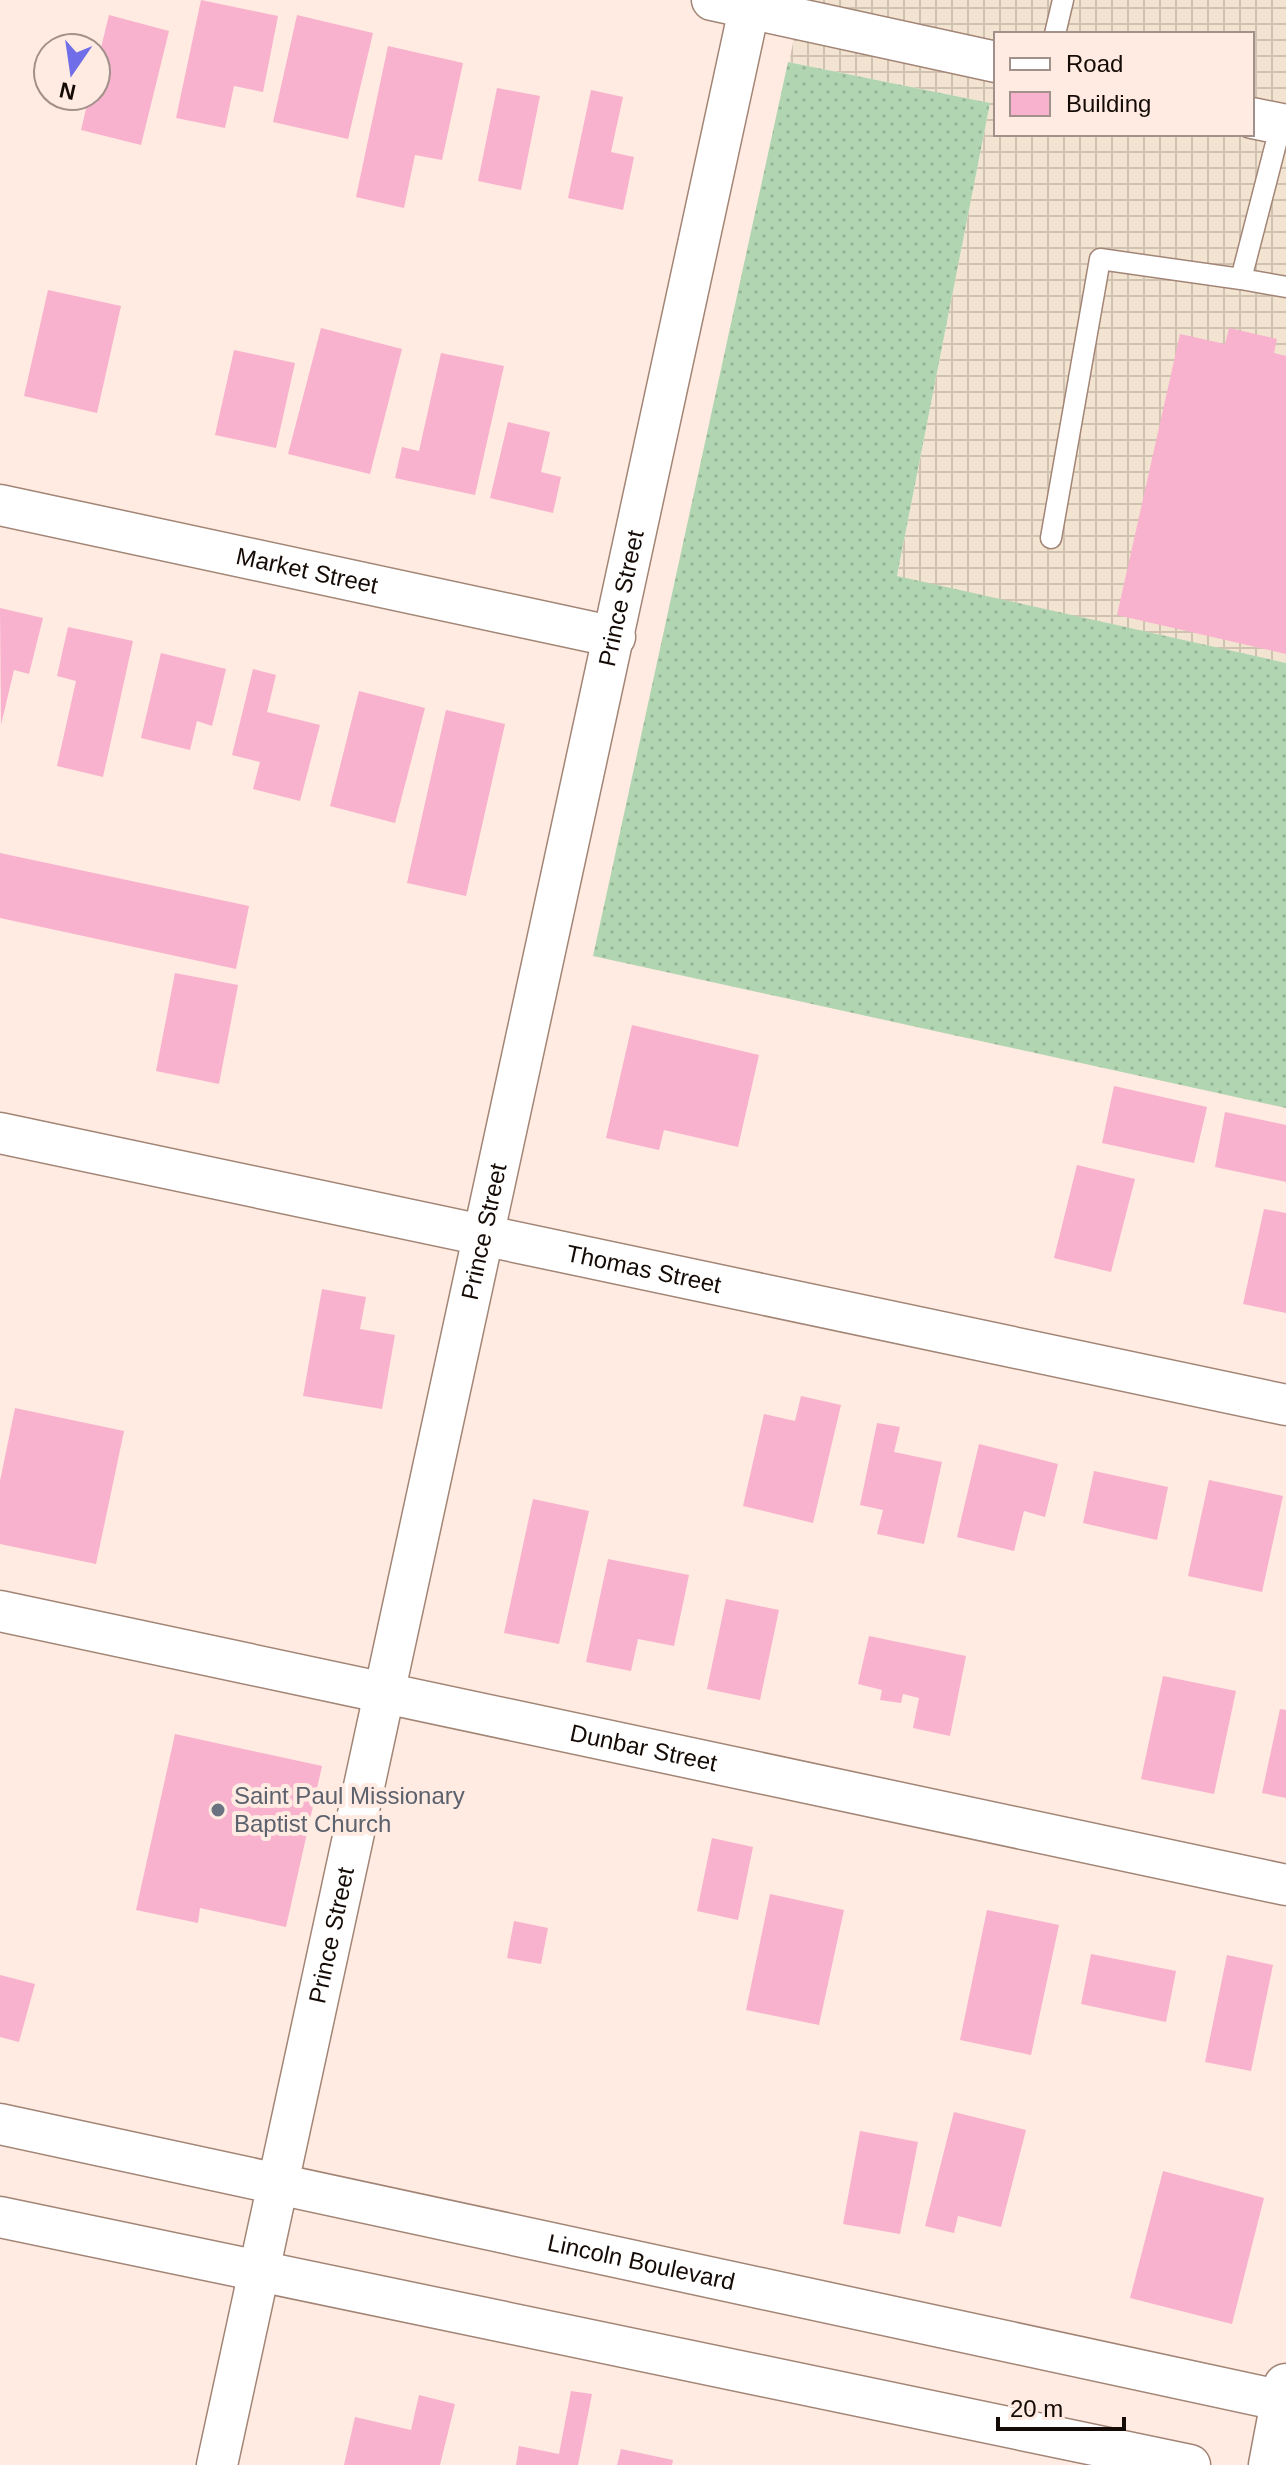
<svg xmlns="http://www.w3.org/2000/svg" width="1286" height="2465" font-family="Helvetica,sans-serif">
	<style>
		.industrial { fill: url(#industrial-grid); fill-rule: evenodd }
		.grass { fill: url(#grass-dots) }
		.building { fill: #f9b2cd }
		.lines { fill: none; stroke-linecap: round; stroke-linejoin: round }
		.service-casing { stroke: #a28576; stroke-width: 23 }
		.minor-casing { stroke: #a28576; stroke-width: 43 }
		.tertiary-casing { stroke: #a28576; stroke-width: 47 }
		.service { stroke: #fff; stroke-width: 20 }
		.minor { stroke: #fff; stroke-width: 40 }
		.tertiary { stroke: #fff; stroke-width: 44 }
		.worship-dot { fill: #6b7280; stroke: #ffebe2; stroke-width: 3 }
		.labels { text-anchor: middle; stroke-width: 8; stroke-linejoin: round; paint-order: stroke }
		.street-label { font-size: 24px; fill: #150b06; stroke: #ffebe2 }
		.worship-label { font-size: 24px; fill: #5b616d; stroke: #ffebe2; text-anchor: start }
	</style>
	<defs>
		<pattern id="industrial-grid" width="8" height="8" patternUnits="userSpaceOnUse" patternTransform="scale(2)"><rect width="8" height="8" fill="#f2e4d0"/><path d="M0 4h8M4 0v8" fill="none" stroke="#cfc2b1"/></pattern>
		<pattern id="grass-dots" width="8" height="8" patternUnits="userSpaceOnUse" patternTransform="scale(2)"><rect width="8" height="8" fill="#b1d5b1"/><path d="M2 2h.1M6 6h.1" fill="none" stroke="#97b697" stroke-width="1.8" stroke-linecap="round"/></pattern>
	</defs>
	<rect width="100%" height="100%" fill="#ffebe2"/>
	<path class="industrial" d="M 802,0 L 1286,0 L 1286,663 L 897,577 L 990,103 L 789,62 ZM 996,34 L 1252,34 L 1252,134 L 996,134 Z"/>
	<path class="grass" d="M 788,62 L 990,103 L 897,576 L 1286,663 L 1286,1108 L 593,956 Z"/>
	<path class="building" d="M 201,0 L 278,16 L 263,92 L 234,86 L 225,128 L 176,118 Z
		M 109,15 L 169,31 L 141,145 L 81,130 L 89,96 L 96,96 L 96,68 Z
		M 297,15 L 373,33 L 348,139 L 273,122 Z
		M 388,46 L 463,63 L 442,160 L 415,155 L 404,208 L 356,197 Z
		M 497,88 L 540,96 L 521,190 L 478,181 Z
		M 591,90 L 623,97 L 611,152 L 634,157 L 623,210 L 568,198 Z
		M 48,290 L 121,306 L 97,413 L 24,396 Z
		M 321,328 L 402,349 L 370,474 L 288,454 Z
		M 1229,328 L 1277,339 L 1274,353 L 1286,356 L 1286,654 L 1117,615 L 1180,334 L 1225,344 Z
		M 234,350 L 295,363 L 276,448 L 215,435 Z
		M 441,353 L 504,366 L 475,495 L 395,478 L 402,447 L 419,451 Z
		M 508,422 L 550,432 L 541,472 L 561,477 L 553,513 L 490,498 Z
		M 0,608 L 43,618 L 29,674 L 14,670 L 1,725 Z
		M 68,627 L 133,641 L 103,777 L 57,766 L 76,681 L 57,676 Z
		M 161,653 L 226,669 L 212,726 L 197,721 L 190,750 L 141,738 Z
		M 253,669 L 276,675 L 267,712 L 320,725 L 300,801 L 253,789 L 260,762 L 232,755 Z
		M 359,691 L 425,708 L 395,823 L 330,806 Z
		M 446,710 L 505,724 L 466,896 L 407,883 Z
		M 0,853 L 249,906 L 236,969 L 0,918 Z
		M 175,973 L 238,985 L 219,1084 L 156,1071 Z
		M 632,1025 L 759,1055 L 738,1147 L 664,1130 L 659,1150 L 606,1138 Z
		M 1114,1086 L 1207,1107 L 1194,1163 L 1102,1143 Z
		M 1225,1112 L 1286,1125 L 1286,1182 L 1215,1167 Z
		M 1077,1165 L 1135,1179 L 1111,1272 L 1054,1258 Z
		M 1264,1209 L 1286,1213 L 1286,1313 L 1243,1304 Z
		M 322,1289 L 366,1297 L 360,1329 L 395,1335 L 382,1409 L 303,1396 Z
		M 801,1396 L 841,1405 L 813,1523 L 743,1506 L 764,1414 L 795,1421 Z
		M 15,1408 L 124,1431 L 96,1564 L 0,1544 L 0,1481 Z
		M 877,1423 L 900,1427 L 894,1452 L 942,1462 L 924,1544 L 877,1534 L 883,1510 L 860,1505 Z
		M 979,1444 L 1058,1464 L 1045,1517 L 1024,1511 L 1014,1551 L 957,1537 Z
		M 1094,1471 L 1168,1487 L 1157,1540 L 1083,1523 Z
		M 1209,1480 L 1283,1496 L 1262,1592 L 1188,1576 Z
		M 533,1499 L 589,1511 L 559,1644 L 504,1633 Z
		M 608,1559 L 689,1575 L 674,1646 L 638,1639 L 631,1671 L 586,1662 Z
		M 726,1599 L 779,1610 L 760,1700 L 707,1689 Z
		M 869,1636 L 966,1656 L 950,1736 L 913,1728 L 919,1698 L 903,1694 L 901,1703 L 880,1700 L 882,1690 L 858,1684 Z
		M 1163,1676 L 1236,1691 L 1214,1794 L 1141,1779 Z
		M 1280,1709 L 1286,1710 L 1286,1798 L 1262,1793 Z
		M 175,1734 L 322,1766 L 286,1927 L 200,1908 L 198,1923 L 136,1910 Z
		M 712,1838 L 753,1847 L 738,1920 L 697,1911 Z
		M 770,1894 L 844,1910 L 819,2025 L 746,2010 Z
		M 987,1910 L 1059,1925 L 1031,2055 L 960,2040 Z
		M 514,1921 L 548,1928 L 541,1964 L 507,1958 Z
		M 1091,1954 L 1176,1971 L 1166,2022 L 1081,2004 Z
		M 1227,1955 L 1273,1965 L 1251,2071 L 1205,2062 Z
		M 0,1975 L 35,1984 L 19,2042 L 0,2037 Z
		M 954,2112 L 1026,2130 L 1001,2227 L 958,2216 L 954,2233 L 925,2226 Z
		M 860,2131 L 918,2142 L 900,2234 L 843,2224 Z
		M 1163,2171 L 1264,2198 L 1232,2324 L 1130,2298 Z
		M 571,2391 L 592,2394 L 578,2465 L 516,2465 L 519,2446 L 559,2454 Z
		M 419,2395 L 455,2404 L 440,2465 L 344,2465 L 355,2417 L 411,2430 Z
		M 621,2449 L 673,2460 L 672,2465 L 617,2465 Z"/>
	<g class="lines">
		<defs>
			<path id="service" d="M 1055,34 L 1063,0
				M 1281,124 L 1241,279 L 1286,287
				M 1051,538 L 1100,259 L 1241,279"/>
			<g id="minor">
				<path d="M 712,0 L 996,62"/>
				<path d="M 1252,118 L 1286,125"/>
				<path id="s1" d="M 0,505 L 615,637"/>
				<path id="s2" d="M 0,1133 L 1286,1405"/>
				<path id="s3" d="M 0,1611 L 1286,1885"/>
				<path id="s4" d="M 0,2124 L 1283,2401"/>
				<path d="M 0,2217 L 1190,2465"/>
				<path id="s5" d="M 217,2465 L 751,0"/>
			</g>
			<path id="tertiary" d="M 1271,2465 L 1286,2386"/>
		</defs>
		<use href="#service" class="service-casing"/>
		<use href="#minor" class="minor-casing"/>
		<use href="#tertiary" class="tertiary-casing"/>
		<use href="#service" class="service"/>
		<use href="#minor" class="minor"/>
		<use href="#tertiary" class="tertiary"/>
	</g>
	<circle class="worship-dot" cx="218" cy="1810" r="8"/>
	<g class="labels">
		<g class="street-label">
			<text dy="8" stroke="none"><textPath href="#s1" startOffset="314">Market Street</textPath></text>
			<text dy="8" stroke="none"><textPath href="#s5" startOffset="1910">Prince Street</textPath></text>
			<text dy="8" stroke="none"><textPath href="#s5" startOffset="1262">Prince Street</textPath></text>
			<text dy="8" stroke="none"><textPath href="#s2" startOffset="658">Thomas Street</textPath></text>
			<text dy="8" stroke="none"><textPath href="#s3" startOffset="658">Dunbar Street</textPath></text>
			<text dy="8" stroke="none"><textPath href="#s5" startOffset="542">Prince Street</textPath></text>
			<text dy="8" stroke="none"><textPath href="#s4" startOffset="656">Lincoln Boulevard</textPath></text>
		</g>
		<g class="worship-label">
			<text x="234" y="1804">Saint Paul Missionary<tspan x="234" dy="28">Baptist Church</tspan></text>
		</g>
	</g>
	<rect x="994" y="32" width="260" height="104" fill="#ffebe2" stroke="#a1918a" stroke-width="2"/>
	<rect x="1010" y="58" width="40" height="12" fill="#ffffff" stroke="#a1918a" stroke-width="2"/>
	<text x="1066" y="72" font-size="24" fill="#150b06">Road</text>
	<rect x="1010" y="92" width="40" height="24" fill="#f9b2cd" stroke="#a1918a" stroke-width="2"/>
	<text x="1066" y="112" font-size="24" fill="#150b06">Building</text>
	<g transform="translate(72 72) rotate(193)"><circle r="38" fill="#ffebe2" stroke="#a1918a" stroke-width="2"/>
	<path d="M0-6L14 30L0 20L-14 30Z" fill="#6f6de7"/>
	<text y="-12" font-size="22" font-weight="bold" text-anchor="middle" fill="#150b06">N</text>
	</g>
	<path d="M998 2417v12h126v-12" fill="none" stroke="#150b06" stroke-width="4"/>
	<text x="1010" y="2417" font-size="24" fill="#150b06" stroke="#ffebe2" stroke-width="6" paint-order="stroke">20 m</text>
</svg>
